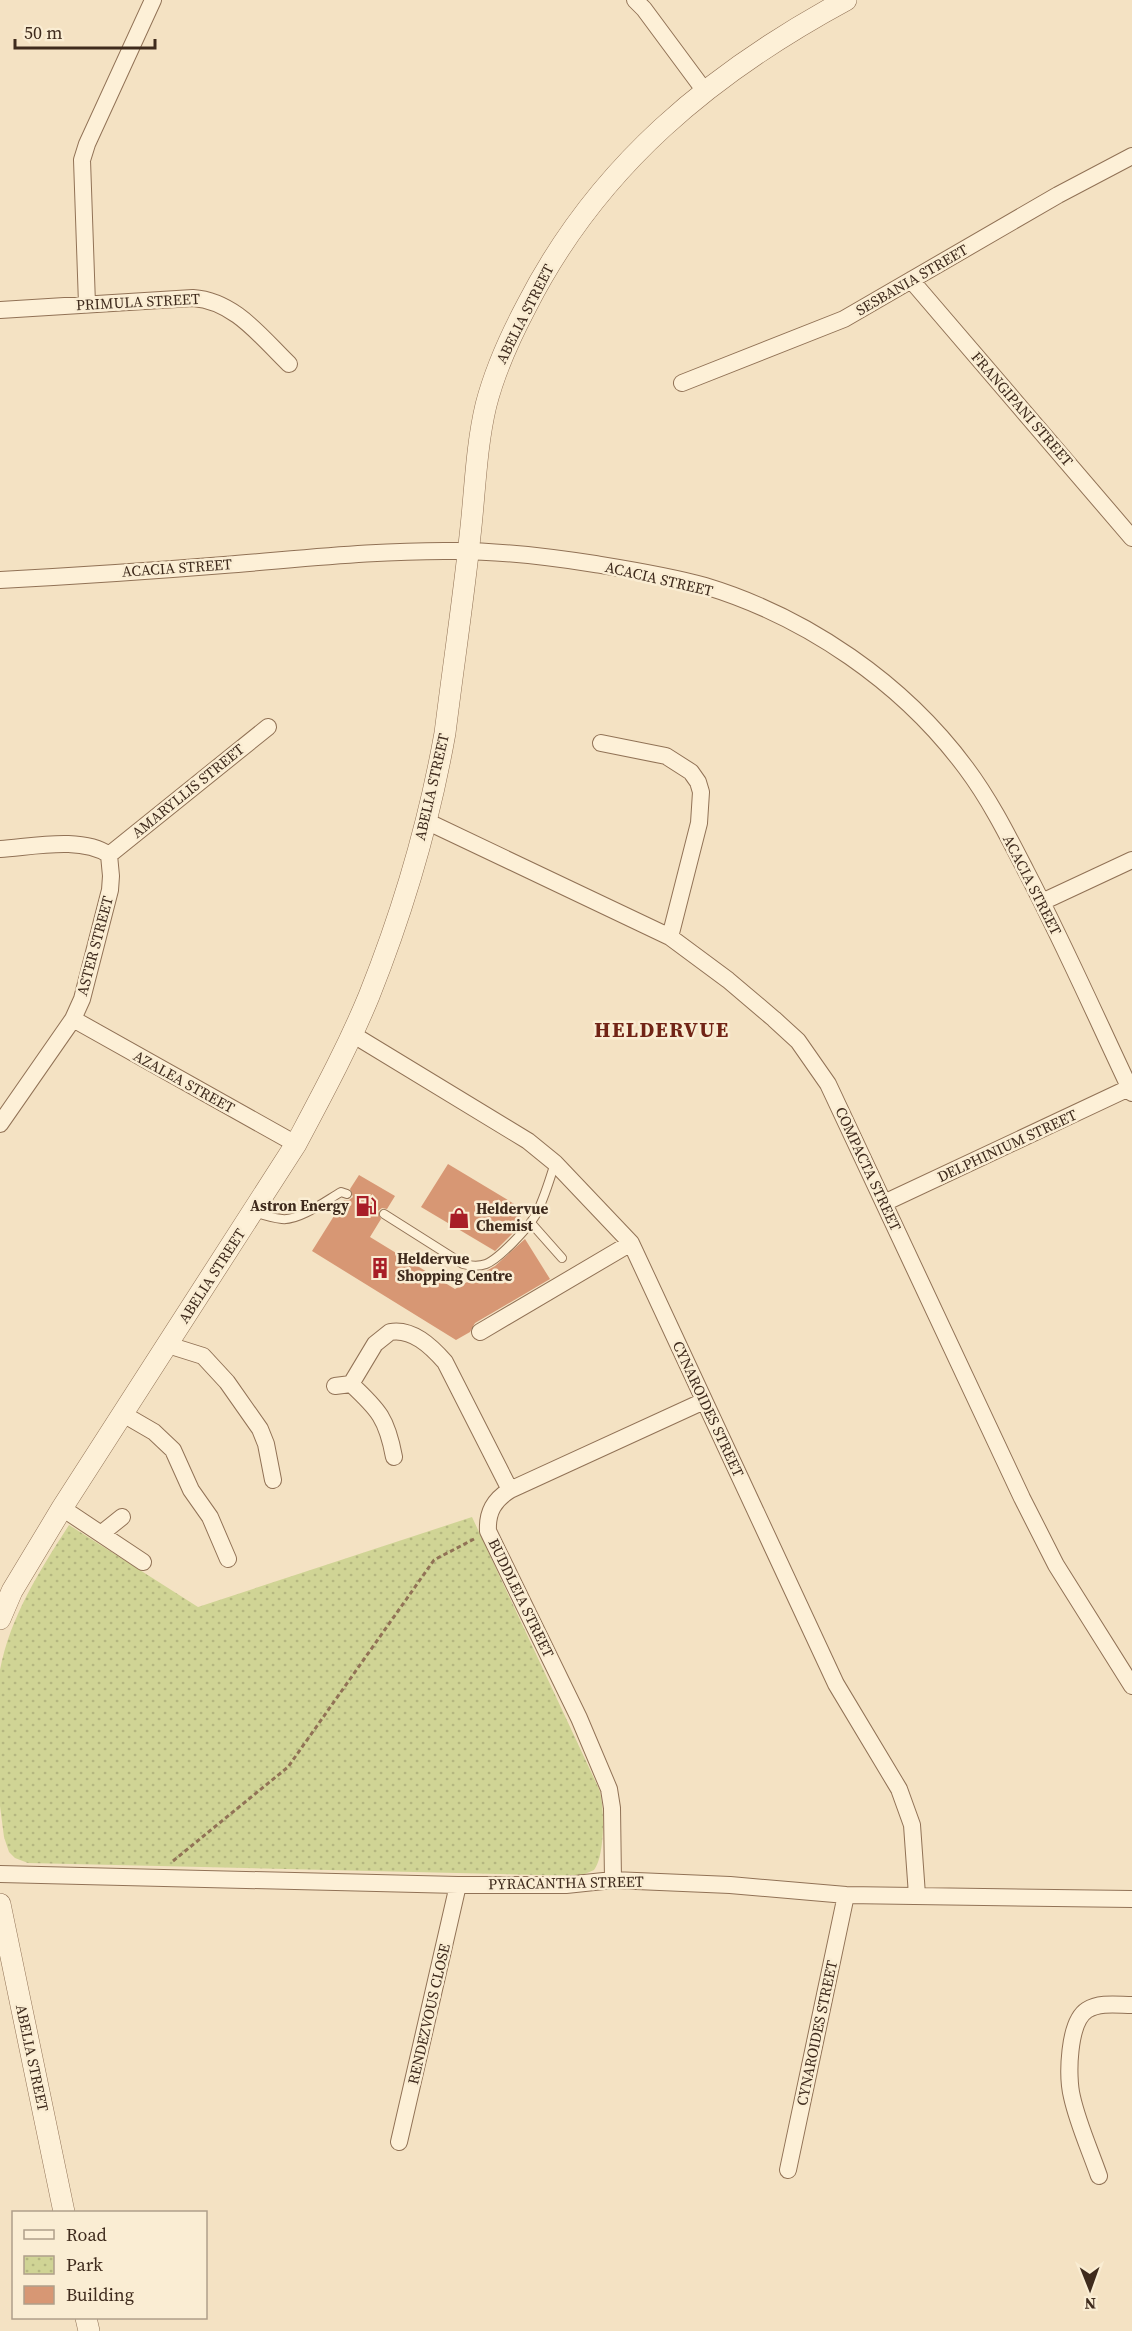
<svg xmlns="http://www.w3.org/2000/svg" width="1132" height="2331" font-family="'Source Serif 4',serif">
	<style>
		.park { fill: url(#park-dots) }
		.building { fill: #d79774 }
		.lines { fill: none; stroke-linecap: round; stroke-linejoin: round }
		.service-casing { stroke: #917256; stroke-width: 10 }
		.minor-casing { stroke: #917256; stroke-width: 18 }
		.tertiary-casing { stroke: #917256; stroke-width: 22 }
		.path { stroke: #917256; stroke-width: 3; stroke-dasharray: 4.5 3; stroke-linecap: butt }
		.service { stroke: #fdf0d7; stroke-width: 8 }
		.minor { stroke: #fdf0d7; stroke-width: 16 }
		.tertiary { stroke: #fdf0d7; stroke-width: 21 }
		.labels { text-anchor: middle; stroke-width: 5; stroke-linejoin: round; paint-order: stroke }
		.street-label { font-size: 15px; fill: #3f2b1d; stroke: #faedd3 }
		.poi-label { font-size: 15px; font-weight: bold; fill: #3f2b1d; stroke: #faedd3; text-anchor: start }
		.district-label { font-size: 21px; font-weight: bold; letter-spacing: 1.5px; fill: #712416; stroke: #faedd3 }
	</style>
	<defs>
		<pattern id="park-dots" width="8" height="8" patternUnits="userSpaceOnUse" patternTransform="scale(1.5)"><rect width="8" height="8" fill="#d0d495"/><path d="M2 2h.1M6 6h.1" fill="none" stroke="#b4b680" stroke-width="1.8" stroke-linecap="round"/></pattern>
	</defs>
	<rect width="100%" height="100%" fill="#f4e2c3"/>
	<path class="park" d="M 472,1517 L 599,1789 C 605,1806 605,1857 594,1870 L 580,1876 L 28,1863 L 15,1858 L 9,1852 L 4,1837 L 0,1806 L 0,1670 C 10,1617 40,1570 69,1525 L 198,1607 Z"/>
	<path class="building" d="M 448,1164 L 526,1211 L 514,1223 L 518,1228 L 495,1251 L 421,1207 Z
		M 359,1175 L 395,1196 L 387,1209 L 382,1208 L 378,1211 L 381,1219 L 370,1237 L 455,1289 L 495,1266 L 525,1239 L 550,1279 L 475,1323 L 470,1332 L 456,1340 L 312,1251 L 344,1200 L 349,1200 L 353,1197 L 350,1189 Z"/>
	<g class="lines">
		<defs>
			<path id="service" d="M 254,1212 C 263,1215 273,1218 282,1219 C 299,1221 327,1200 341,1192 L 347,1194
				M 384,1214 L 463,1264 C 471,1266 478,1267 486,1264 C 499,1259 528,1228 535,1216 C 544,1200 549,1181 555,1163
				M 531,1223 L 562,1258"/>
			<path id="minor" d="M 635,0 L 644,9 L 704,90
				M 911,280 L 1132,538
				M 87,304 L 82,160 L 87,144 L 153,0
				M 0,310 L 193,298 C 235,301 261,337 289,364
				M 682,383 L 844,319 L 1058,195 L 1132,156
				M 0,580 C 75,576 150,571 224,565 C 301,559 378,550 456,551 C 502,551 550,557 595,564 C 632,570 670,576 705,586 C 807,617 903,683 966,768 C 990,800 1008,836 1026,871 C 1064,944 1097,1019 1132,1093
				M 601,743 L 666,756 L 691,772 L 698,782 L 701,792 L 699,823 L 670,937
				M 426,821 L 670,937 L 728,980 L 774,1019 L 798,1041 L 828,1084 L 1022,1498 L 1056,1565 L 1132,1686
				M 0,849 C 32,847 82,836 109,855 L 111,876 L 110,890 L 82,999 L 73,1019 L 0,1124
				M 109,855 L 268,727
				M 1042,902 L 1132,860
				M 73,1019 L 296,1144
				M 352,1034 L 528,1141 L 555,1163 L 631,1243 L 836,1684 L 899,1789 L 912,1825 L 917,1895
				M 884,1203 L 1129,1088
				M 480,1332 L 631,1243
				M 168,1345 L 203,1356 L 227,1382 L 260,1429 L 266,1444 L 273,1480
				M 351,1384 C 379,1410 387,1419 394,1457
				M 335,1386 L 351,1384 L 375,1344 L 390,1332 C 412,1328 431,1346 445,1362 L 510,1490
				M 123,1414 L 154,1432 L 173,1450 L 191,1490 L 210,1517 L 228,1559
				M 62,1508 L 143,1562
				M 102,1533 L 122,1517
				M 0,1874 L 458,1885 L 566,1885 L 613,1880 L 730,1885 L 846,1895 L 1132,1899
				M 613,1880 L 612,1808 L 609,1789 L 579,1718 L 488,1531 C 487,1512 494,1500 510,1490 L 704,1401
				M 399,2142 L 458,1885
				M 788,2170 L 846,1895
				M 1099,2176 C 1090,2150 1078,2124 1072,2097 C 1067,2077 1068,2022 1087,2010 C 1100,2002 1118,2005 1132,2005"/>
			<path id="tertiary" d="M 0,1619 L 12,1591 L 62,1508 L 296,1144 C 322,1095 348,1047 369,996 C 403,911 429,823 445,733 C 453,668 463,602 470,536 C 475,493 476,447 486,405 C 495,370 510,337 527,305 C 598,166 711,73 846,0
				M 0,1904 L 64,2212
				M 86,2318 L 89,2331"/>
		</defs>
		<use href="#service" class="service-casing"/>
		<use href="#minor" class="minor-casing"/>
		<use href="#tertiary" class="tertiary-casing"/>
		<path class="path" d="M 173,1861 L 288,1767 L 434,1560 L 474,1539"/>
		<use href="#service" class="service"/>
		<use href="#minor" class="minor"/>
		<use href="#tertiary" class="tertiary"/>
	</g>
	<defs>
		<symbol id="fuel-bare" viewBox="-9 -9 18 18"><path d="M-5.5-6h7V0h2V4h1.3V-2.5L3-4.5l.8-.8L6-3V5H2.5V1h-1V6h-7ZM-4.2-4.7v3.2H.2V-4.7Z" fill="#a81e27" stroke="#faedd3" stroke-width="2.5" paint-order="stroke"/></symbol>
		<symbol id="shop-bare" viewBox="-9 -9 18 18"><path d="M-5-2.5h2.3a2.7 3.5 0 0 1 5.4 0H5L5.5 6h-11ZM-1.5-2.5h3a1.5 2.3 0 0 0-3 0Z" fill="#a81e27" stroke="#faedd3" stroke-width="2.5" paint-order="stroke"/></symbol>
		<symbol id="building-bare" viewBox="-9 -9 18 18"><path d="M-4-6H4V6H1V3H-1V6H-4ZM-2.5-4.3h1.7v1.8h-1.7ZM.8-4.3h1.7v1.8H.8ZM-2.5-1h1.7V.8h-1.7ZM.8-1h1.7V.8H.8Z" fill="#a81e27" stroke="#faedd3" stroke-width="2.5" paint-order="stroke"/></symbol>
	</defs>
	<g fill-rule="evenodd">
		<use href="#fuel-bare" x="351" y="1191" width="30" height="30"/>
		<use href="#shop-bare" x="444" y="1203" width="30" height="30"/>
		<use href="#building-bare" x="365" y="1253" width="30" height="30"/>
	</g>
	<g class="labels">
		<g class="street-label">
			<text transform="translate(912 280) rotate(-30)" y="5">SESBANIA STREET</text>
			<text transform="translate(138 302) rotate(-3)" y="5">PRIMULA STREET</text>
			<text transform="translate(525 314) rotate(-63)" y="5">ABELIA STREET</text>
			<text transform="translate(1022 409) rotate(49)" y="5">FRANGIPANI STREET</text>
			<text transform="translate(177 568) rotate(-4)" y="5">ACACIA STREET</text>
			<text transform="translate(659 579) rotate(13)" y="5">ACACIA STREET</text>
			<text transform="translate(432 787) rotate(-77)" y="5">ABELIA STREET</text>
			<text transform="translate(188 791) rotate(-39)" y="5">AMARYLLIS STREET</text>
			<text transform="translate(1032 885) rotate(63)" y="5">ACACIA STREET</text>
			<text transform="translate(95 946) rotate(-75)" y="5">ASTER STREET</text>
			<text transform="translate(184 1082) rotate(29)" y="5">AZALEA STREET</text>
			<text transform="translate(1007 1146) rotate(-25)" y="5">DELPHINIUM STREET</text>
			<text transform="translate(868 1169) rotate(65)" y="5">COMPACTA STREET</text>
			<text transform="translate(212 1276) rotate(-57)" y="5">ABELIA STREET</text>
			<text transform="translate(708 1409) rotate(65)" y="5">CYNAROIDES STREET</text>
			<text transform="translate(521 1598) rotate(64)" y="5">BUDDLEIA STREET</text>
			<text transform="translate(566 1883) rotate(-1)" y="5">PYRACANTHA STREET</text>
			<text transform="translate(429 2014) rotate(-77)" y="5">RENDEZVOUS CLOSE</text>
			<text transform="translate(817 2033) rotate(-78)" y="5">CYNAROIDES STREET</text>
			<text transform="translate(32 2058) rotate(78)" y="5">ABELIA STREET</text>
		</g>
		<g class="poi-label">
			<text x="349" y="1211" text-anchor="end">Astron Energy</text>
			<text x="476" y="1214">Heldervue<tspan x="476" dy="17">Chemist</tspan></text>
			<text x="397" y="1264">Heldervue<tspan x="397" dy="17">Shopping Centre</tspan></text>
		</g>
		<g class="district-label">
			<text x="662" y="1037">HELDERVUE</text>
		</g>
	</g>
	<rect x="12" y="2211" width="195" height="108" fill="#faedd3" stroke="#af9f8a" stroke-width="1.5"/>
	<rect x="24" y="2230" width="30" height="9" fill="#fdf0d7" stroke="#af9f8a" stroke-width="1.5"/>
	<text x="66" y="2241" font-size="18" fill="#3f2b1d">Road</text>
	<rect x="24" y="2256" width="30" height="18" fill="url(#park-dots)" stroke="#af9f8a" stroke-width="1.5"/>
	<text x="66" y="2271" font-size="18" fill="#3f2b1d">Park</text>
	<rect x="24" y="2286" width="30" height="18" fill="#d79774" stroke="#af9f8a" stroke-width="1.5"/>
	<text x="66" y="2301" font-size="18" fill="#3f2b1d">Building</text>
	<g transform="translate(1090 2289) rotate(179)" stroke="#faedd3" stroke-width="4.5" paint-order="stroke">
	<path d="M0-4.5L10 22L0 15L-10 22Z" fill="#3f2b1d"/>
	<text y="-9" font-size="16" font-weight="bold" text-anchor="middle" fill="#3f2b1d">N</text>
	</g>
	<path d="M15 39v9h140v-9" fill="none" stroke="#3f2b1d" stroke-width="3"/>
	<text x="24" y="39" font-size="18" fill="#3f2b1d" stroke="#faedd3" stroke-width="4.5" paint-order="stroke">50 m</text>
</svg>
